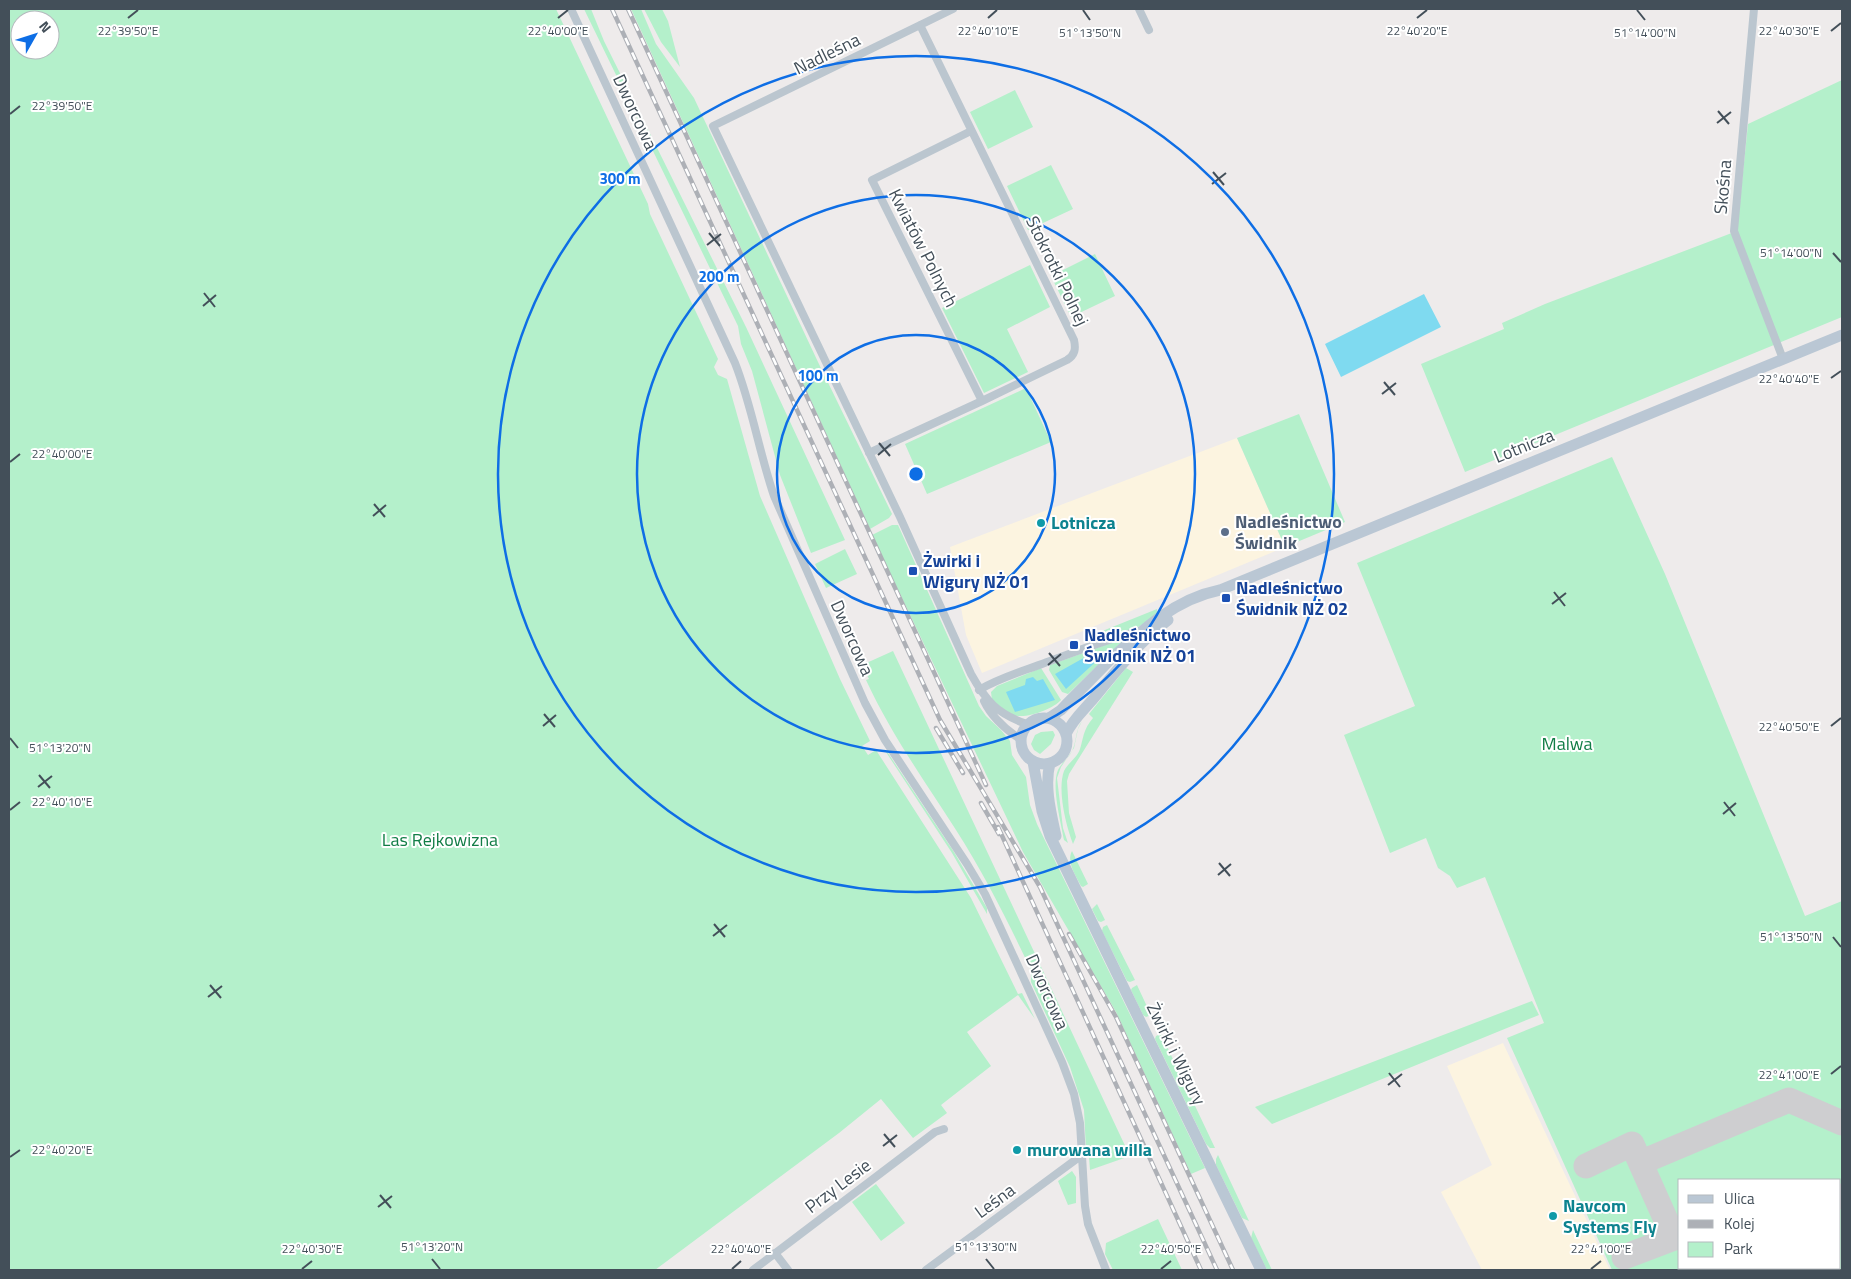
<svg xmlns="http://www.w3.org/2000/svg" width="1851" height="1279" font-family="'Titillium Web',sans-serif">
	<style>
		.commercial { fill: #fcf4e0 }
		.green { fill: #b4f0cb; fill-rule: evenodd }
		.water { fill: #7fdaf0 }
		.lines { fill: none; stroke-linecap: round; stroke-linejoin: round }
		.taxiway { stroke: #ceced0; stroke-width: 25 }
		.street { stroke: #bbc6cf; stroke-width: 8 }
		.secondary { stroke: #bac7d4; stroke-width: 11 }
		.rail-casing { stroke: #adb0b6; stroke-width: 4.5 }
		.rail { stroke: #fff; stroke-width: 2.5; stroke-dasharray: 8; stroke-linecap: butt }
		.ticks { fill: none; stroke: #434f59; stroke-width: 2 }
		.ring { fill: none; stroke: #0e6ee5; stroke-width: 2.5 }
		.culture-dot { fill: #0f9aa8; stroke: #fff; stroke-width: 2 }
		.service-dot { fill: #5c6f8a; stroke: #fff; stroke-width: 2 }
		.transit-dot { fill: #1a4fb4; stroke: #fff; stroke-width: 2 }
		.labels { text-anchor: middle; stroke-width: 4; stroke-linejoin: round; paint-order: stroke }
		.street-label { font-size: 18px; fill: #434f59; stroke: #fff }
		.service-label { font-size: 18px; font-weight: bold; fill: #4e5e75; stroke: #fff; text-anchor: start }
		.culture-label { font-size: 18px; font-weight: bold; fill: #0d838f; stroke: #fff; text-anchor: start }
		.transit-label { font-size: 18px; font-weight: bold; fill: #164399; stroke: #fff; text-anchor: start }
		.park-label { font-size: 18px; fill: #117d46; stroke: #fff }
		.ticks-label { font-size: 12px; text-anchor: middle; fill: #434f59; stroke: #fff; stroke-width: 4; stroke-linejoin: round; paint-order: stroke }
		.centre { fill: #0e6ee5; stroke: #fff; stroke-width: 2.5 }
		.ring-label { font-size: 15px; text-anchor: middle; font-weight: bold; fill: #0e6ee5; stroke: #fff; stroke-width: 4; stroke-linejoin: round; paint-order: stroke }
	</style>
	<rect width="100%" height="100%" fill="#eeebeb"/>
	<path class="commercial" d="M 1237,438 L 1285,547 L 982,673 L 966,635 L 950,547 Z
		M 1503,1043 L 1610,1270 L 1482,1270 L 1441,1192 L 1492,1165 L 1447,1066 Z"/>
	<path class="green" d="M 9,9 L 556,9 L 648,204 L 650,214 L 718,359 L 714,367 L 718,375 L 727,379 L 760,496 L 840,679 L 870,741 L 862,746 L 868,755 L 876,750 L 971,898 L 1018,994 L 1022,993 L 1035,1019 L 1018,995 L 967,1032 L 991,1066 L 941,1105 L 947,1113 L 913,1138 L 881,1099 L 839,1133 L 655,1270 L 9,1270 ZM 20,20 L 50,20 L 50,50 L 20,50 Z
		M 584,9 L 591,9 L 604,41 L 746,327 L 845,540 L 811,553 L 780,475 L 752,371 L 741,344 L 738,326 Z
		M 631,9 L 641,9 L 656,44 L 694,98 L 818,362 L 892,514 L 889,518 L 870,529 Z
		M 644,9 L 662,9 L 668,21 L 680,67 L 661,42 Z
		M 1842,80 L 1842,317 L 1465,472 L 1421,364 L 1504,329 L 1502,323 L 1545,304 L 1737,231 L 1748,124 Z
		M 1015,90 L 1033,127 L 988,149 L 970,112 Z
		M 1051,165 L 1073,209 L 1028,230 L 1007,186 Z
		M 1095,254 L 1115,296 L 1071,317 L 1051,276 Z
		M 1030,265 L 1050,307 L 1007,329 L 1028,372 L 984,393 L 942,308 Z
		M 1026,388 L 1051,442 L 927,494 L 905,444 Z
		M 1299,414 L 1345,522 L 1285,547 L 1237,438 Z
		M 1612,457 L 1665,574 L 1805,916 L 1842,901 L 1842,1270 L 1612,1270 L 1507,1038 L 1544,1023 L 1485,877 L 1457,888 L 1450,876 L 1438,868 L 1426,838 L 1390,853 L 1344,735 L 1415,706 L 1357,563 ZM 1840,1180 L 1840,1268 L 1680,1268 L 1680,1180 Z
		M 892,525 L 898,525 L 979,706 L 986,716 L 1001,730 L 1010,741 L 1012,755 L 1026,777 L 1030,805 L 1037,824 L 1205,1168 L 1191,1174 L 1116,1012 L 1023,852 L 872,535 Z
		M 845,549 L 857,574 L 826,588 L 815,564 Z
		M 1157,609 L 1157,615 L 1135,629 L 1088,640 L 1090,636 Z
		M 1127,637 L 1068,694 L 1062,692 L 1049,670 L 1050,665 Z
		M 893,651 L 1120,1135 L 1130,1156 L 1090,1170 L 1089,1157 L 1086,1150 L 1084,1110 L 1070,1067 L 1031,982 L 1031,970 C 1008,922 985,875 956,830 C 924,780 891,734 866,680 L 869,679 L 862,665 Z
		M 1041,668 L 1061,700 C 1053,709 1023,721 1011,714 C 1004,711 998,704 992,700 L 991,692 L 997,686 Z
		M 1126,668 L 1133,672 L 1069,774 L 1067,781 L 1069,813 L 1076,837 L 1073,844 C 1066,826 1057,790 1064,771 C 1068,763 1077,758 1080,749 C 1084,736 1083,730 1093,718 L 1089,714 Z
		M 1082,721 L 1078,729 L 1074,748 L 1061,767 L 1057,778 L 1063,828 L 1068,843 L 1064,840 C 1061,823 1051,786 1058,770 C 1062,762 1069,758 1072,751 C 1077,741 1075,730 1082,721 Z
		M 1053,731 L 1055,735 L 1051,744 L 1040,754 L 1034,750 L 1031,744 L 1035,735 L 1041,732 Z
		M 884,749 L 888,753 L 954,852 L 987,908 L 987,914 L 952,853 Z
		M 1072,851 L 1088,884 L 1083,887 L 1081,886 C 1076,876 1066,862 1072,851 Z
		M 1097,904 L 1105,920 L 1101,922 L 1098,921 L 1092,909 Z
		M 1107,925 L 1135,980 L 1130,982 L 1127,981 L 1102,931 L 1103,927 Z
		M 1137,985 L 1151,1015 L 1146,1017 L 1143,1015 L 1131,990 L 1132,988 Z
		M 1532,1001 L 1539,1015 L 1272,1124 L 1255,1107 Z
		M 1161,1034 L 1215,1148 L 1210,1148 L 1206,1144 L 1155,1039 L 1156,1036 Z
		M 1218,1155 L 1249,1221 L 1242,1218 L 1216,1165 L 1216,1159 Z
		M 1072,1171 L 1076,1177 L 1076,1203 L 1068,1205 L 1058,1181 Z
		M 876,1184 L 905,1223 L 881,1241 L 852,1202 Z
		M 1158,1219 L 1182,1270 L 1113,1270 L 1105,1254 L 1106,1243 Z
		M 1253,1230 L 1272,1270 L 1267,1270 L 1251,1238 Z"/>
	<path class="water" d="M 1424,294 L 1441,327 L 1341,377 L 1325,344 Z
		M 1096,651 L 1101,657 L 1066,689 L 1055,674 Z
		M 1033,677 L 1037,681 L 1043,679 L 1055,700 L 1015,712 L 1006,692 L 1025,685 L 1026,679 Z"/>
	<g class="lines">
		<path class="taxiway" d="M 1642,1162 L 1789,1100 L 1842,1123
			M 1586,1166 L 1632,1144 L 1674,1238 L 1624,1257
			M 1840,1197 L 1842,1196"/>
		<path class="street" d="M 571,9 L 735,363 C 752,406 759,452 774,496 L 865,703 L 885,740 L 967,864 L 985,894 L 1062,1062 L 1074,1094 L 1080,1123 L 1085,1206 L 1088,1224 L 1106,1270
			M 953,9 L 713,126 L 900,517 L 971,674 C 986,701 997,714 1027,724
			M 1139,9 L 1149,30
			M 1754,9 L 1734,231 L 1783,359
			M 971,131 L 872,180 L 982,401
			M 869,453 L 982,401 L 1067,360 C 1075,355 1076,349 1074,340 L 920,25
			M 979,690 C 1001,677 1024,671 1047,662 C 1078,651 1107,639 1139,631
			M 984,701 C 992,718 1005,729 1020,739
			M 775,1253 L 788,1270
			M 753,1270 L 935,1132 L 944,1129
			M 926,1270 L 1082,1155"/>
		<path class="secondary" d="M1021 741a23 23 0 1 1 46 0a23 23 0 1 1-46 0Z
			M 1049,718 L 1061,710 C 1077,693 1094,677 1110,660 C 1142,630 1175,599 1220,590 L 1842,335
			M 1066,734 C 1073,719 1084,710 1094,698 C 1117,670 1140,641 1168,620
			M 1033,762 L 1042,811 L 1050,836 L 1261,1270
			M 1050,763 C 1044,786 1051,813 1056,836"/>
		<defs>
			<path id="rail" d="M 612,9 L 940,720 L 1040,887 L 1217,1270
				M 628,9 L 986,785
				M 936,728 L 963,773
				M 981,803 L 999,834
				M 998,827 L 1201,1270
				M 1069,934 L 1116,1017 L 1233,1270"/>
		</defs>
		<use href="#rail" class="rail-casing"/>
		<use href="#rail" class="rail"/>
	</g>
	<path class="ticks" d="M 1083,10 L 1090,20M 1637,10 L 1645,20M 128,18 L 138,10M 558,18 L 568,10M 988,18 L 997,10M 1417,18 L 1427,10M 1831,31 L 1841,23M 1718,111 L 1729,124M 10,114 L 20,106M 1717,123 L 1731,112M 1213,172 L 1224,185M 1212,184 L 1226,173M 709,233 L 720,246M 707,245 L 721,234M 1833,253 L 1841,262M 204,293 L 215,307M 203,306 L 216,295M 1831,378 L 1841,371M 1384,382 L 1395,395M 1382,394 L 1396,383M 879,443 L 890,456M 878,455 L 891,444M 10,462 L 20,454M 374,504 L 385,517M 373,516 L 386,505M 1554,592 L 1565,606M 1552,604 L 1566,593M 1049,653 L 1060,666M 1048,665 L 1061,654M 544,714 L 555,727M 543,726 L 556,715M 1831,726 L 1841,718M 10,738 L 18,748M 39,775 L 50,788M 38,787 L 52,776M 1724,802 L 1735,816M 10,810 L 20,802M 1723,814 L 1736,803M 1219,863 L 1230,876M 1218,875 L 1231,864M 714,924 L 725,937M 713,936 L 727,925M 1833,937 L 1841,947M 210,985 L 221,998M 208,997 L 222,986M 1389,1073 L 1400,1087M 1831,1074 L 1841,1066M 1388,1085 L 1402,1074M 884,1134 L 895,1147M 883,1146 L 897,1135M 10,1157 L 20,1150M 380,1195 L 391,1208M 378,1207 L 392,1196M 432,1259 L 440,1269M 986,1259 L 994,1269M 302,1269 L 312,1261M 732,1269 L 741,1261M 1161,1269 L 1171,1261M 1591,1269 L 1601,1261"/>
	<g class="ring">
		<circle cx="916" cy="474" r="139"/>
		<circle cx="916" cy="474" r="279"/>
		<circle cx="916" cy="474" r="418"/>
	</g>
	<g class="culture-dot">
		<circle cx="1041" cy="523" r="5"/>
		<circle cx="1017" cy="1150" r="5"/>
		<circle cx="1553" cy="1216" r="5"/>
	</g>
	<circle class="service-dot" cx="1225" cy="532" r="5"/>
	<g class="transit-dot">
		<rect x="908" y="566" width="10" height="10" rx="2.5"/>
		<rect x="1221" y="593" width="10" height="10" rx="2.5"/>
		<rect x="1069" y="640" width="10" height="10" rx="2.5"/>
	</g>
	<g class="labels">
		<g class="street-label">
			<text transform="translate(827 54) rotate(-26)" y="6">Nadleśna</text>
			<text transform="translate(635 112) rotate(65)" y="6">Dworcowa</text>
			<text transform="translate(1723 187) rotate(-85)" y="6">Skośna</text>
			<text transform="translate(923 248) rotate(63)" y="6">Kwiatów Polnych</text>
			<text transform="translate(1057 271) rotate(64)" y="6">Stokrotki Polnej</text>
			<text transform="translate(1524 446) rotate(-22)" y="6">Lotnicza</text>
			<text transform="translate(852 638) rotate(66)" y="6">Dworcowa</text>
			<text transform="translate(1047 992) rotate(66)" y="6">Dworcowa</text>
			<text transform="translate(1176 1054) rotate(64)" y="6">Żwirki i Wigury</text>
			<text transform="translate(838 1186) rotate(-37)" y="6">Przy Lesie</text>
			<text transform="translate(995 1201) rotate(-36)" y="6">Leśna</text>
		</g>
		<g class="service-label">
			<text x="1235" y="528">Nadleśnictwo<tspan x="1235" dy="21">Świdnik</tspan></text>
		</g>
		<g class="culture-label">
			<text x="1051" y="529">Lotnicza</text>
			<text x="1027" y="1156">murowana willa</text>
			<text x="1563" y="1212">Navcom<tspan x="1563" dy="21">Systems Fly</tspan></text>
		</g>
		<g class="transit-label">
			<text x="923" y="567">Żwirki i<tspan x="923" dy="21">Wigury NŻ 01</tspan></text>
			<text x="1236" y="594">Nadleśnictwo<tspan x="1236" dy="21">Świdnik NŻ 02</tspan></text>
			<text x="1084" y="641">Nadleśnictwo<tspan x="1084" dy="21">Świdnik NŻ 01</tspan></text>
		</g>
		<g class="park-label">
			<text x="1567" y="750">Malwa</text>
			<text x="440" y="846">Las Rejkowizna</text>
		</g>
	</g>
	<g class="ticks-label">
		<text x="988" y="35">22°40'10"E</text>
		<text x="128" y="35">22°39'50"E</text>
		<text x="558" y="35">22°40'00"E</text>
		<text x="1417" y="35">22°40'20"E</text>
		<text x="1789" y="35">22°40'30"E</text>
		<text x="1090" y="37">51°13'50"N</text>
		<text x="1645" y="37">51°14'00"N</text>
		<text x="62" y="110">22°39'50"E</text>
		<text x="1791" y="257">51°14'00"N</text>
		<text x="1789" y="383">22°40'40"E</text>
		<text x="62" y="458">22°40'00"E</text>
		<text x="1789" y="731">22°40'50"E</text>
		<text x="60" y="752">51°13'20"N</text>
		<text x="62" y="806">22°40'10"E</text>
		<text x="1791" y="941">51°13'50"N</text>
		<text x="1789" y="1079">22°41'00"E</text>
		<text x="62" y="1154">22°40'20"E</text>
		<text x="432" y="1251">51°13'20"N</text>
		<text x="986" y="1251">51°13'30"N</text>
		<text x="312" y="1253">22°40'30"E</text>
		<text x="741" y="1253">22°40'40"E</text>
		<text x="1171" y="1253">22°40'50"E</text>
		<text x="1601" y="1253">22°41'00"E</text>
	</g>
	<circle cx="916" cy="474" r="8" class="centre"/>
	<g class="ring-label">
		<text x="620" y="184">300 m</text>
		<text x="719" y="282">200 m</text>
		<text x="818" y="381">100 m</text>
	</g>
	<rect width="1851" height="1279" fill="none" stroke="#434f59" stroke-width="20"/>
	<rect x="1678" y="1179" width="162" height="90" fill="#ffffff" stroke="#b4b9bd"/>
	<rect x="1688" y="1195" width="25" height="8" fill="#bac7d4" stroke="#b4b9bd"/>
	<text x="1724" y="1204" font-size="15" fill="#434f59">Ulica</text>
	<rect x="1688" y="1220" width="25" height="8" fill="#adb0b6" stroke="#b4b9bd"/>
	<text x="1724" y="1229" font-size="15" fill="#434f59">Kolej</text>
	<rect x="1688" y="1242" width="25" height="15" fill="#b4f0cb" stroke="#b4b9bd"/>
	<text x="1724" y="1254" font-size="15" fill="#434f59">Park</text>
	<g transform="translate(35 35) rotate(51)"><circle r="24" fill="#ffffff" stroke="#b4b9bd"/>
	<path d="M0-4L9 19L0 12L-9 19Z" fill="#0e6ee5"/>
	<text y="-8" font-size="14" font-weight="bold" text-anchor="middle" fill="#434f59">N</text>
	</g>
</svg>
